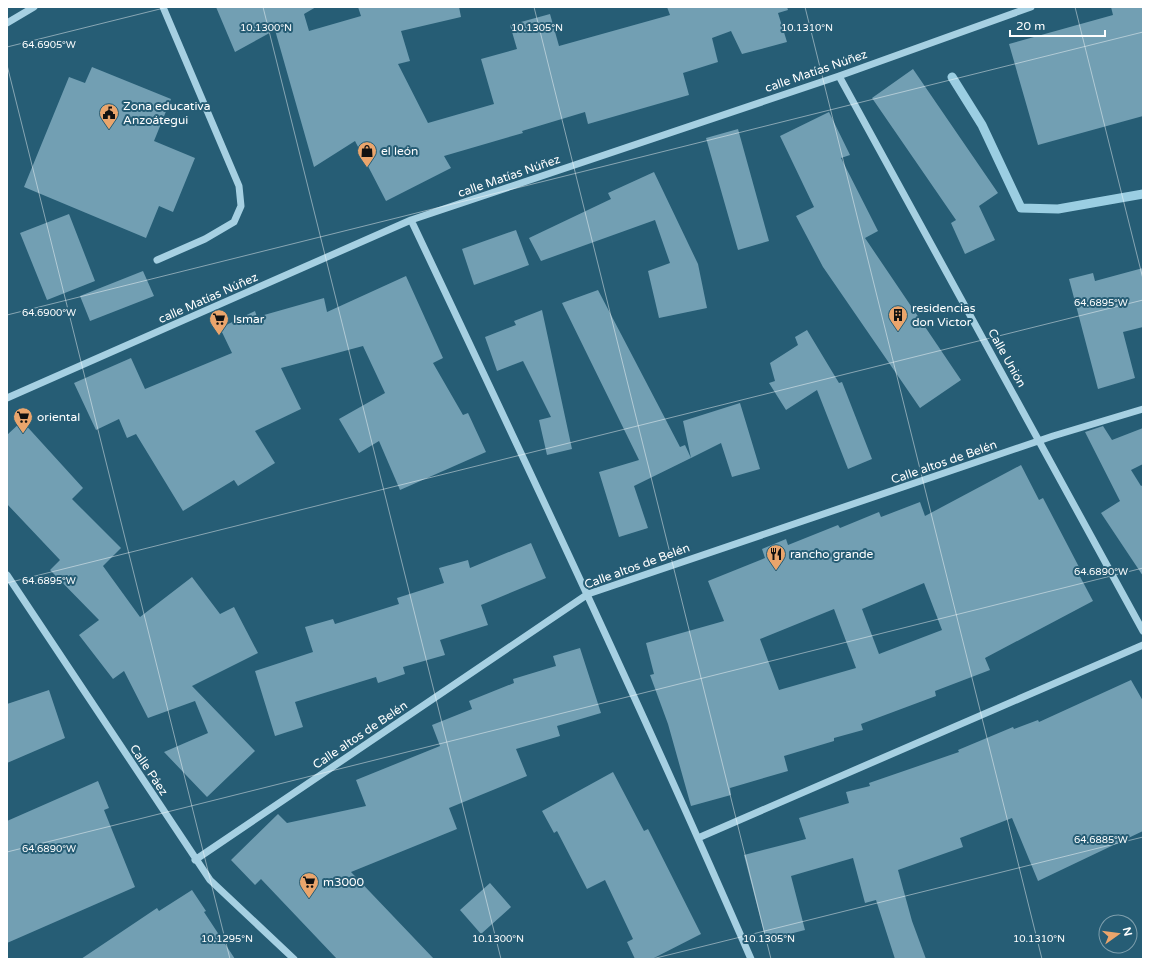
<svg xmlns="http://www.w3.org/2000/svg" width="1150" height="966" font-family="'Varela Round',sans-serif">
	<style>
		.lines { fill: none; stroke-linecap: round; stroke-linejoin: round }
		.stream { stroke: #9bcee2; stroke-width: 9 }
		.building { fill: #729fb3; fill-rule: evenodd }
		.minor { stroke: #a6d0e2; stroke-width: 7 }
		.ticks { fill: none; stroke: #fff; stroke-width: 1; stroke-opacity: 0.45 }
		.labels { text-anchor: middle; stroke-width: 4; stroke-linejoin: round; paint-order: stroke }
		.street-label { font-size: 12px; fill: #fff; stroke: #265d75 }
		.poi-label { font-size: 12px; fill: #fff; stroke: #265d75; text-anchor: start }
		.ticks-label { font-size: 10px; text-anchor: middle; fill: #fff; stroke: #265d75; stroke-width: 4; stroke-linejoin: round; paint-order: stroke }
	</style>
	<rect width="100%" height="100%" fill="#265d75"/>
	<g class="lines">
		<path class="stream" d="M 952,77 L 982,125 L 1021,208 L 1058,209 L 1143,194"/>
	</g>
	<path class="building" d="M 216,7 L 316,7 L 304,14 L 309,31 L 361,16 L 358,7 L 459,7 L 461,17 L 401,31 L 410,61 L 398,64 L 428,123 L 494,104 L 481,59 L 517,49 L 510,25 L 550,14 L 559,46 L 670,15 L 667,7 L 787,7 L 788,10 L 778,13 L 787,42 L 742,54 L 731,31 L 712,38 L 718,62 L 683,73 L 689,95 L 588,124 L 585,112 L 522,131 L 523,133 L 444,156 L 451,168 L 386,201 L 355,141 L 314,167 L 275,30 L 235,52 Z
		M 1111,7 L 1143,7 L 1143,116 L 1038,145 L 1009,44 L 1113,15 Z
		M 92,67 L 171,99 L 154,141 L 195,158 L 173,212 L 159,206 L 146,238 L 24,187 L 69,77 L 85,83 Z
		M 913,69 L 998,193 L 979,206 L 995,240 L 965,254 L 951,223 L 956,220 L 872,98 Z
		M 829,112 L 850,155 L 841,158 L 878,231 L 865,238 L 961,380 L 920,408 L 823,267 L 796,216 L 814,207 L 780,136 Z
		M 738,129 L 769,241 L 738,250 L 706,138 Z
		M 654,172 L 698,264 L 707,308 L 659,318 L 648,271 L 670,263 L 655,220 L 541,261 L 529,238 L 611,199 L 608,193 Z
		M 69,214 L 95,281 L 47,300 L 20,233 Z
		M 516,230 L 529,265 L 474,285 L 462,249 Z
		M 1143,268 L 1143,327 L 1123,332 L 1135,378 L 1098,389 L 1069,279 L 1093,273 L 1095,281 Z
		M 143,271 L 154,296 L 90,321 L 80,296 Z
		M 406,276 L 443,358 L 433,363 L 463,415 L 468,413 L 486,452 L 400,490 L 379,441 L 359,453 L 339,419 L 385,393 L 363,346 L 281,368 L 301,409 L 255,431 L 275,463 L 238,486 L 234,480 L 183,511 L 136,434 L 127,438 L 119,419 L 96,430 L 74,383 L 131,358 L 145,389 L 232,353 L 220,328 L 255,311 L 257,317 L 324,298 L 327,312 Z
		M 598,290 L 680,447 L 685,445 L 691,458 L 634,486 L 648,528 L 619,537 L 599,472 L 639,460 L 562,303 Z
		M 542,310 L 572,449 L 547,455 L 539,420 L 551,417 L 523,361 L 497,371 L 485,337 L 516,325 L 514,321 Z
		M 807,330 L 839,383 L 842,382 L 872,459 L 848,469 L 817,390 L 786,410 L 769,383 L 775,381 L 770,363 L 798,345 L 795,337 Z
		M 740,403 L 760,469 L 732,477 L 721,443 L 691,458 L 683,421 Z
		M 22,421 L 83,488 L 72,499 L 121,548 L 103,566 L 140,617 L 192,577 L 220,614 L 234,607 L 258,653 L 192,686 L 255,751 L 207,797 L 164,752 L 208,733 L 195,701 L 148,718 L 124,671 L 113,679 L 79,635 L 99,620 L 50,570 L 60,560 L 7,504 L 7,435 Z
		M 1103,426 L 1112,440 L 1143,428 L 1143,464 L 1131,470 L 1141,486 L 1143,485 L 1143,576 L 1101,513 L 1120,501 L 1085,432 Z
		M 1021,465 L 1039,500 L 1043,498 L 1079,567 L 1076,569 L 1093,601 L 985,658 L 990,670 L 935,691 L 936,696 L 861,724 L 863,730 L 834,738 L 834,741 L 784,756 L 788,771 L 730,788 L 731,795 L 691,806 L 668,724 L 650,675 L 654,674 L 646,643 L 724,621 L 708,581 L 765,558 L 762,549 L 786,539 L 788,545 L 838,525 L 840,528 L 879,512 L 881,517 L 920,502 L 925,516 ZM 924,583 L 942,630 L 879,654 L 862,609 ZM 834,609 L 856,668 L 779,690 L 760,639 Z
		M 531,543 L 546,578 L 481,605 L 488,625 L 440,640 L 445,655 L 403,667 L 405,674 L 378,683 L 376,677 L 295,702 L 303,727 L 275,736 L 255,671 L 313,652 L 305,627 L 333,619 L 335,624 L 399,604 L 397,598 L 444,583 L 439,568 L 468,560 L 470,568 Z
		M 580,648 L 601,713 L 557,726 L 560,736 L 516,749 L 527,776 L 449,808 L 457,829 L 351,872 L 434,959 L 337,959 L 261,879 L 255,885 L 231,860 L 278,814 L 287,823 L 366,806 L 356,780 L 440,746 L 432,725 L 472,709 L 469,701 L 514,683 L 513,679 L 556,666 L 553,656 Z
		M 1131,680 L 1143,701 L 1143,831 L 1038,881 L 1012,818 L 960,838 L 963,847 L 898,870 L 912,921 L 926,959 L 895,959 L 876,900 L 865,903 L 853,858 L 791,876 L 805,930 L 766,940 L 744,855 L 806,839 L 799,818 L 849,803 L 846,792 L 870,786 L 869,783 L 959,752 L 958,750 L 1013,727 L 1014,729 L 1038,720 L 1039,722 Z
		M 49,690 L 65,738 L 7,763 L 7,704 Z
		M 613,772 L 644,831 L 648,829 L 701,934 L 652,959 L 635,959 L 627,942 L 633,939 L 605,880 L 587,889 L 557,831 L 554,833 L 542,811 Z
		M 98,781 L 109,808 L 104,810 L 135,887 L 7,943 L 7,821 Z
		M 490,883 L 511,907 L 481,934 L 460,910 Z
		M 192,890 L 206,911 L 204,912 L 235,959 L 81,959 L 157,908 L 159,911 Z"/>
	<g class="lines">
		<path class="minor" d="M 7,23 L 34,7
			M 839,76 L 1143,631
			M 411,220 C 527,465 643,710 751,959
			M 157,260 L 205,239 L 234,222 L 241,206 L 239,186 L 163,7
			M 7,398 L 411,220 L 839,76 L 1031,7
			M 7,575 L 210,880 L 294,959
			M 698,838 L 1143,645
			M 195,860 L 588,594 L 1053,436 L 1143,409"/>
	</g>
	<path class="ticks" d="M 263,7 L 501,959M 534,7 L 771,959M 805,7 L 1042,959M 1075,7 L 1143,279M 7,47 L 168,7M 7,65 L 230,959M 7,315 L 1143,32M 7,583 L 1143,300M 7,852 L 1143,568M 652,959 L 1143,837"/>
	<defs>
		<symbol id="civic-pin" viewBox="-11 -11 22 30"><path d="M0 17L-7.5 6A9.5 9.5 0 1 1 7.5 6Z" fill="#eaa56c" stroke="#265d75"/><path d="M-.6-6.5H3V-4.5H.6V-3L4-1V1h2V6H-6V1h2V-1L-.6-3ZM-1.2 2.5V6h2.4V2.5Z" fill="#111"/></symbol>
		<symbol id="shop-pin" viewBox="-11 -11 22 30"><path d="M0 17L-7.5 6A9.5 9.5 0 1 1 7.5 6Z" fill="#eaa56c" stroke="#265d75"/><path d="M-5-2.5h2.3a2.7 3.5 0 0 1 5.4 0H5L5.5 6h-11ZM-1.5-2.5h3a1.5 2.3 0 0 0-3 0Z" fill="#111"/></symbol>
		<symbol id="building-pin" viewBox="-11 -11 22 30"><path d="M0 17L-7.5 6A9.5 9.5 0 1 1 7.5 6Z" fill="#eaa56c" stroke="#265d75"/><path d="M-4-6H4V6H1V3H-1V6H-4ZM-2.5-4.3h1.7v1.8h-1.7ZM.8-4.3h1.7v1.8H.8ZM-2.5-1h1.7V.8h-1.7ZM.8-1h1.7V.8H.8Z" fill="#111"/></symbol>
		<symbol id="supermarket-pin" viewBox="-11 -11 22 30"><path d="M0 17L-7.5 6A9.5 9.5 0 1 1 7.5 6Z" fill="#eaa56c" stroke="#265d75"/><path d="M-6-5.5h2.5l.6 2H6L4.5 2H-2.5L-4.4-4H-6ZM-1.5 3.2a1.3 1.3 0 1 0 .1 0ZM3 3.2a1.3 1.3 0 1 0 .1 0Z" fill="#111"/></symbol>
		<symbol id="restaurant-pin" viewBox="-11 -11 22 30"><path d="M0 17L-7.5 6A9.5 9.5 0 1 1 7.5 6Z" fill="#eaa56c" stroke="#265d75"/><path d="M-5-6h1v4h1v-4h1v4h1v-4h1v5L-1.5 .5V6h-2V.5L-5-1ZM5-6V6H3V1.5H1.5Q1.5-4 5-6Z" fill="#111"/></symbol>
	</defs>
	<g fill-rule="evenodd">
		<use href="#civic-pin" x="98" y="102" width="22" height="30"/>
		<use href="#shop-pin" x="356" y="140" width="22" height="30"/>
		<use href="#building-pin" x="887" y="304" width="22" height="30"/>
		<use href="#supermarket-pin" x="208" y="308" width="22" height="30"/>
		<use href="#supermarket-pin" x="12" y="406" width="22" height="30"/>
		<use href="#restaurant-pin" x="765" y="543" width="22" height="30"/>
		<use href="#supermarket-pin" x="298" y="871" width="22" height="30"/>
	</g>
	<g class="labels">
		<g class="street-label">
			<text transform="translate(816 71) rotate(-19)" y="4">calle Matías Núñez</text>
			<text transform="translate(509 176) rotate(-19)" y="4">calle Matías Núñez</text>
			<text transform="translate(208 298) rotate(-24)" y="4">calle Matías Núñez</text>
			<text transform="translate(1007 358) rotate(61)" y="4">Calle Unión</text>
			<text transform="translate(944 462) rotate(-19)" y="4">Calle altos de Belén</text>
			<text transform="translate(637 566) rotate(-20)" y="4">Calle altos de Belén</text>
			<text transform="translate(360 735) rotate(-34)" y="4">Calle altos de Belén</text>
			<text transform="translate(149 770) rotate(56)" y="4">Calle Páez</text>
		</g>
		<g class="poi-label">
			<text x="123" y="110">Zona educativa<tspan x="123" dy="14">Anzoátegui</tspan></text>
			<text x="381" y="155">el león</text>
			<text x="912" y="312">residencias<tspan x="912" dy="14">don Victor</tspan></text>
			<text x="233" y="323">Ismar</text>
			<text x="37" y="421">oriental</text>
			<text x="790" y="558">rancho grande</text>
			<text x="323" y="886">m3000</text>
		</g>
	</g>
	<g class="ticks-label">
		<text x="266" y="31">10.1300°N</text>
		<text x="537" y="31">10.1305°N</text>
		<text x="807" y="31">10.1310°N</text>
		<text x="49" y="48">64.6905°W</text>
		<text x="1101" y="306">64.6895°W</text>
		<text x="49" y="316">64.6900°W</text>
		<text x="1101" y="575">64.6890°W</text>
		<text x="49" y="584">64.6895°W</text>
		<text x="1101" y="843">64.6885°W</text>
		<text x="49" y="852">64.6890°W</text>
		<text x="227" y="942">10.1295°N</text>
		<text x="498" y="942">10.1300°N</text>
		<text x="769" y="942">10.1305°N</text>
		<text x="1039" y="942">10.1310°N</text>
	</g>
	<rect width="1150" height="966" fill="none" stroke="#ffffff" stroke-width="16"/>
	<g transform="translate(1118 934) rotate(76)"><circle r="19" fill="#265d75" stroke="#7d9eac"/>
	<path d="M0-3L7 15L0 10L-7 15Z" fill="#eaa56c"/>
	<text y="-6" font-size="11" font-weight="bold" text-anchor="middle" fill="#ffffff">N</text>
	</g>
	<path d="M1010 30v6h95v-6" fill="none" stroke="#ffffff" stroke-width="2"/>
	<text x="1016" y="30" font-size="12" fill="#ffffff" stroke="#265d75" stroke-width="3" paint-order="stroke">20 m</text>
</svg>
